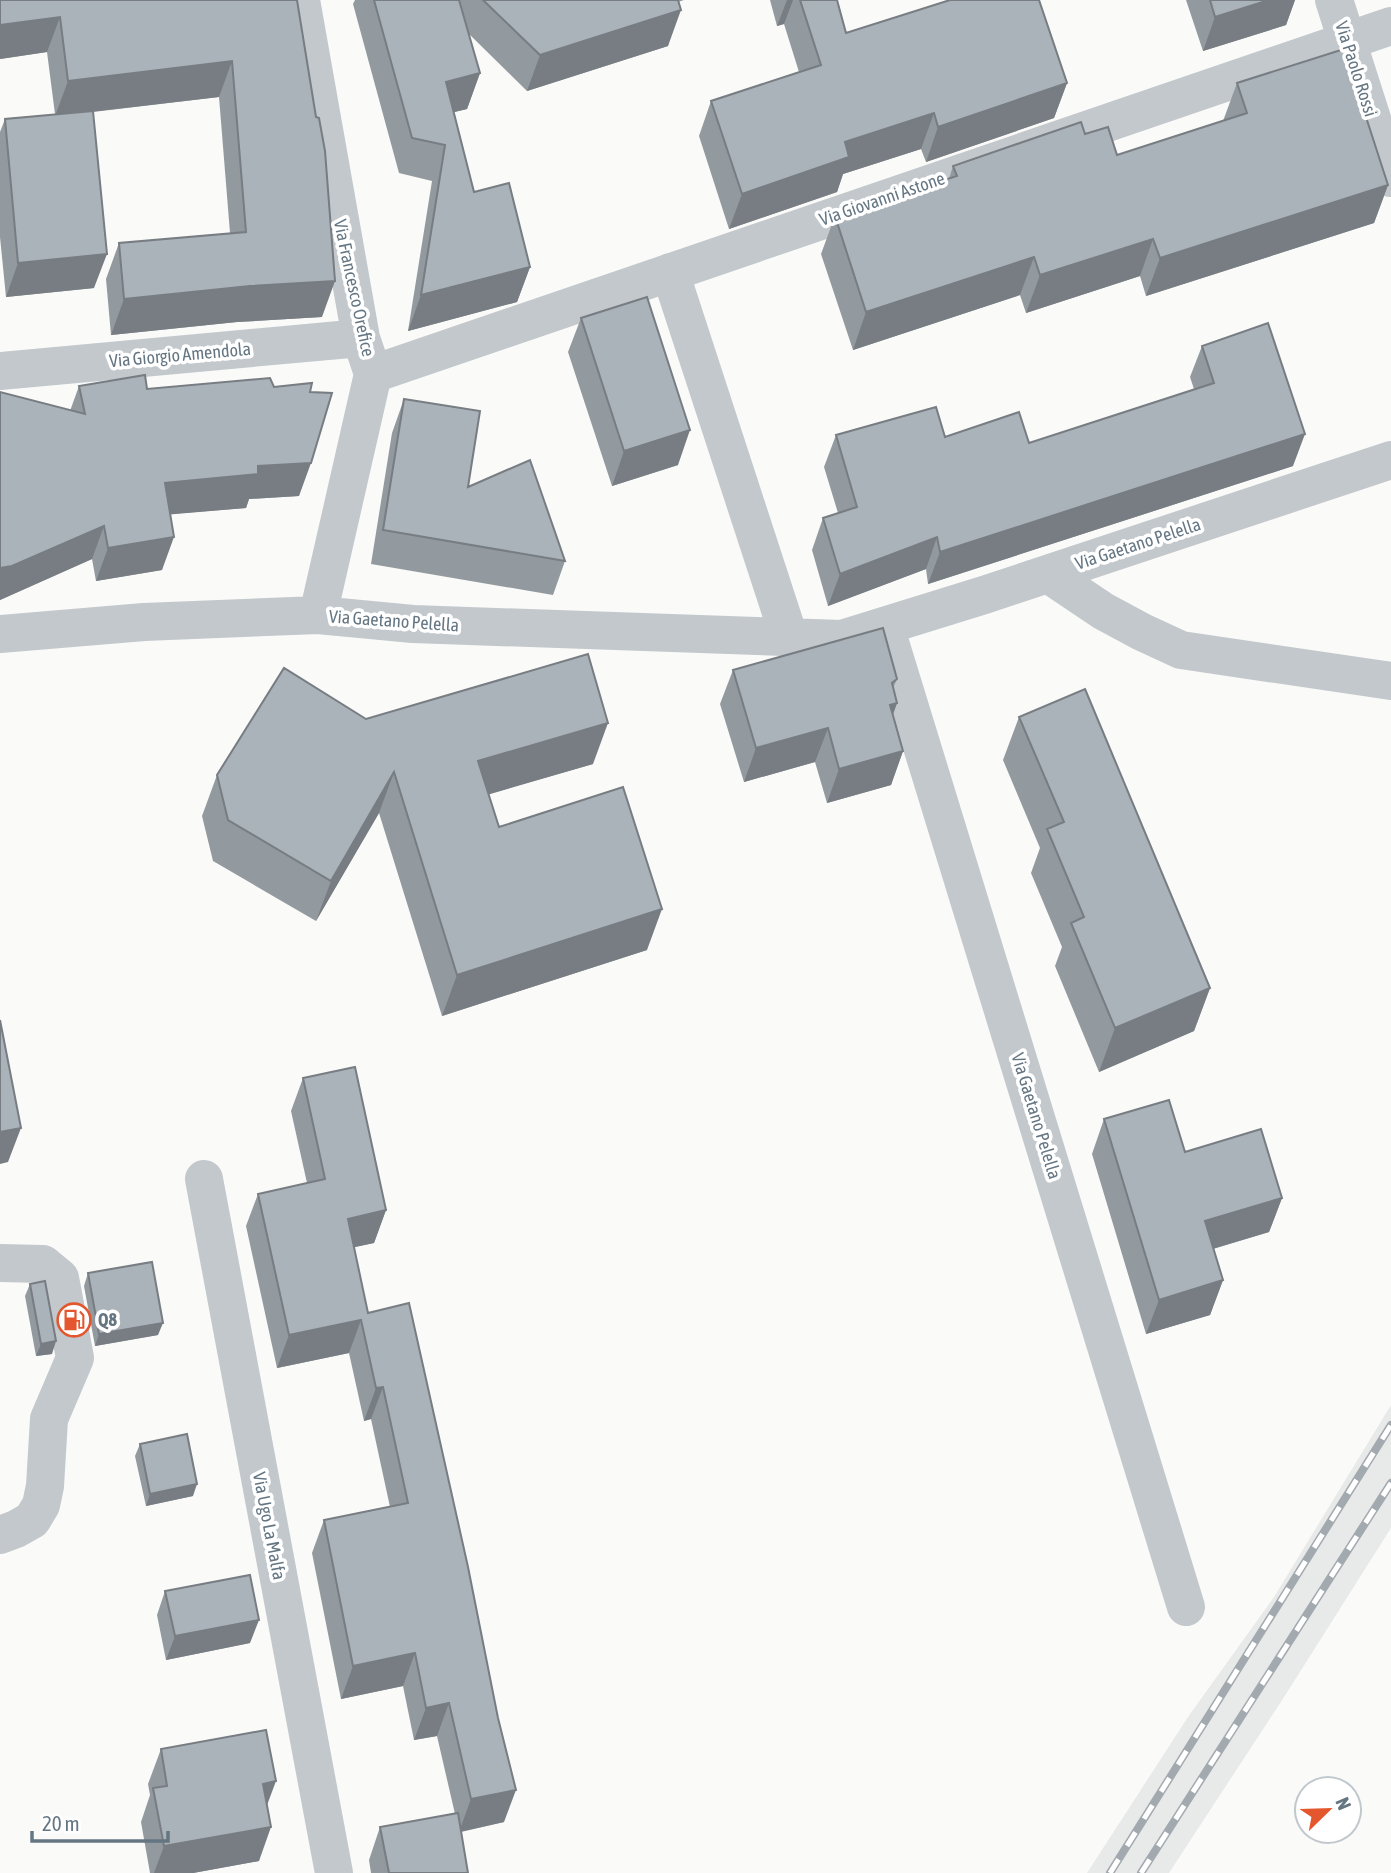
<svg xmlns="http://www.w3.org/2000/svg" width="1391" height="1873" font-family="'Asap Condensed',sans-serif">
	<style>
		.built { fill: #e8e9e9 }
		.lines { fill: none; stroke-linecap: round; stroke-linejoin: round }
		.minor { stroke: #c3c8cc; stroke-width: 38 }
		.rail-casing { stroke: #a2aab0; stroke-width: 8 }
		.rail { stroke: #fff; stroke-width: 5; stroke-dasharray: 16; stroke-linecap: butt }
		.wall { fill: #929a9f }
		.shaded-wall { fill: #777d82 }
		.building { fill: #aab3b9; stroke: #777d82; stroke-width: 2 }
		.labels { text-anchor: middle; stroke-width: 7; stroke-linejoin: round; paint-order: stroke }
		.street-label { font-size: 18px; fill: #657683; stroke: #fff }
		.poi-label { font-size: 18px; font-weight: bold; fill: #657683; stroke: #fff; text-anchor: start }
	</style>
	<rect width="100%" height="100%" fill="#fafaf8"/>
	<path class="built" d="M 1391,1405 L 1391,1528 L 1286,1694 L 1169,1873 L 1087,1873 L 1188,1717 L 1274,1597 Z"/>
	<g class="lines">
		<path class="minor" d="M 301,0 L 361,338 L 373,374 L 318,615
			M 1334,0 L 1391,178
			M 670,272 L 789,637
			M 0,371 L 361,338
			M 373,374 L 1391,26
			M 1048,574 L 1103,611 L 1142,632 L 1181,650 L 1391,681
			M 885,626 L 1186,1607
			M 0,634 L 144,622 L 318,615 L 413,624 L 842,639 L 984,595 L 1391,460
			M 204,1179 L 334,1873
			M 0,1263 L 43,1264 L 60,1278 L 75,1358 L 49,1419 L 45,1486 L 41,1505 L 32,1520 L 16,1529 L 0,1535"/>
		<defs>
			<path id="rail" d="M 1110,1873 L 1391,1425
				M 1141,1873 L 1391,1483"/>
		</defs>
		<use href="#rail" class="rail-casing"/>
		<use href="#rail" class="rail"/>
	</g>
	<path class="wall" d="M 0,0 L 297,0 L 322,317 L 237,322 L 111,335 L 106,279 L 119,243 L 230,233 L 219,97 L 93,112 L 94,288 L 6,297 L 0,237 L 0,132 L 5,119 L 55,114 L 47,52 L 0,59 Z
		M 355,0 L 684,0 L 678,2 L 668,46 L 527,91 L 468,33 L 480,73 L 467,109 L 454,112 L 474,192 L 530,267 L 517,302 L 408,331 L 432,181 L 399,173 L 353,4 Z
		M 770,0 L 837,0 L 846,33 L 1067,83 L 1054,118 L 926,162 L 921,149 L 843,174 L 837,192 L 729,229 L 699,136 L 711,101 L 799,72 L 784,24 L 777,26 Z
		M 1186,0 L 1295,0 L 1286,25 L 1203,51 Z
		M 1237,83 L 1388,185 L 1374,223 L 1146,296 L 1140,276 L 1026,313 L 1020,295 L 853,350 L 821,254 L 835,216 L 949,179 L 953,166 L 1085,134 L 1117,155 L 1223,121 Z
		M 581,318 L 678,465 L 612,486 L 568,352 Z
		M 1202,346 L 1293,466 L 928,584 L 926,569 L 828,606 L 812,550 L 823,518 L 838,513 L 824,467 L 836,435 L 945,437 L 1029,443 L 1194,389 L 1190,377 Z
		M 79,386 L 147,389 L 274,387 L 310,392 L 299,496 L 249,499 L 246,508 L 170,514 L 162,570 L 96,581 L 92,559 L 0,600 L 0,392 L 70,411 Z
		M 404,399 L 468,487 L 565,561 L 553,595 L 371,564 L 392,433 Z
		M 733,670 L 897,679 L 893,688 L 897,703 L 893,714 L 903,751 L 891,785 L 827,803 L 815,762 L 744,782 L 720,704 Z
		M 1019,717 L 1210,988 L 1194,1031 L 1099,1072 L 1055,966 L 1062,947 L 1031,873 L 1040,848 L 1003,760 Z
		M 366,719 L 593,764 L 488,794 L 499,827 L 647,950 L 442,1016 L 379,813 L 316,921 L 213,861 L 202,816 L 217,775 Z
		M 303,1078 L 386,1210 L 374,1243 L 354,1247 L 368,1313 L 504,1822 L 461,1832 L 468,1873 L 371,1873 L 369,1860 L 380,1827 L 455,1814 L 437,1736 L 414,1740 L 403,1686 L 341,1699 L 312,1553 L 324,1520 L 390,1507 L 371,1419 L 364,1421 L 349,1353 L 277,1368 L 246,1226 L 258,1194 L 307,1183 L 291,1111 Z
		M 1104,1119 L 1185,1152 L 1282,1198 L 1269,1232 L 1213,1249 L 1223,1280 L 1210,1315 L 1146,1334 L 1092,1154 Z
		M 88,1273 L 158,1335 L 95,1346 L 84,1286 Z
		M 30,1284 L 52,1354 L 36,1356 L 25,1296 Z
		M 140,1444 L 193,1496 L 146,1506 L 135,1456 Z
		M 165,1591 L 250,1643 L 166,1660 L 157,1615 Z
		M 161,1749 L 267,1805 L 259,1861 L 193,1873 L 150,1873 L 141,1822 L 150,1795 L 148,1784 Z"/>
	<path class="shaded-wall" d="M 787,0 L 793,0 L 784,24 L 777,26 Z
		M 1269,0 L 1295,0 L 1286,25 L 1203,51 L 1215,17 Z
		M 681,10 L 668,46 L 527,91 L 540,55 Z
		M 60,17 L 47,52 L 0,59 L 0,25 Z
		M 232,61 L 219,97 L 55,116 L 68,81 Z
		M 480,73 L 467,109 L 434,117 L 446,82 Z
		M 1067,83 L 1054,118 L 926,162 L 938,127 Z
		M 934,113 L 921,149 L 843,174 L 837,192 L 729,229 L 742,194 L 845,142 Z
		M 1388,185 L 1374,223 L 1146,296 L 1160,258 Z
		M 1153,239 L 1140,276 L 1026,313 L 1040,275 Z
		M 107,254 L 94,288 L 6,297 L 18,263 Z
		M 1034,257 L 1020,295 L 853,350 L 866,312 Z
		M 530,267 L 517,302 L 408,331 L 421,295 Z
		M 335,281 L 322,317 L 237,322 L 111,335 L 124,299 L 250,286 Z
		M 690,430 L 678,465 L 612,486 L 624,451 Z
		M 1305,434 L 1293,466 L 928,584 L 940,552 Z
		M 311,463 L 299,496 L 249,499 L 246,508 L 152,516 L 165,483 L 258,466 Z
		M 104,526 L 92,559 L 0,600 L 0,568 Z
		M 174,537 L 162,570 L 96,581 L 108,548 Z
		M 937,537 L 926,569 L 828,606 L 840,574 Z
		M 897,703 L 885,737 L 890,705 Z
		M 608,723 L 593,764 L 463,802 L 478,761 Z
		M 828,728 L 815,762 L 744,782 L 756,748 Z
		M 903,751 L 891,785 L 827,803 L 839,769 Z
		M 394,772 L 379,813 L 316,921 L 331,881 Z
		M 662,909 L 647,950 L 442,1016 L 457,975 Z
		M 1210,988 L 1194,1031 L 1099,1072 L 1115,1028 Z
		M 21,1128 L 8,1162 L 0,1164 L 0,1132 Z
		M 1282,1198 L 1269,1232 L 1192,1255 L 1205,1221 Z
		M 386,1210 L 374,1243 L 337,1251 L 348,1219 Z
		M 1223,1280 L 1210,1315 L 1146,1334 L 1159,1300 Z
		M 361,1320 L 349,1353 L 277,1368 L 289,1335 Z
		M 163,1323 L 158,1335 L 95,1346 L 99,1334 Z
		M 56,1341 L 52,1354 L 36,1356 L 41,1344 Z
		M 383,1387 L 371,1419 L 364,1421 L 376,1388 Z
		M 197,1484 L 193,1496 L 146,1506 L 150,1494 Z
		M 259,1620 L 250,1643 L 166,1660 L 175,1636 Z
		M 415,1653 L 403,1686 L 341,1699 L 353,1666 Z
		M 449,1703 L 437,1736 L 414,1740 L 426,1708 Z
		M 276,1781 L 263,1816 L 263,1784 Z
		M 516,1790 L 504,1822 L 459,1832 L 471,1799 Z
		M 271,1827 L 259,1861 L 193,1873 L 154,1873 L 164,1846 Z"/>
	<path class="building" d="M 0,0 L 297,0 L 316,117 L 319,118 L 325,151 L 335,281 L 250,286 L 124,299 L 119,243 L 246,232 L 232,61 L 68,81 L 60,17 L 0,25 Z
		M 374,0 L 459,0 L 480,73 L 446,82 L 474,192 L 509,183 L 530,267 L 421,295 L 445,145 L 412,138 Z
		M 483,0 L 678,0 L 681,10 L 540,55 Z
		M 800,0 L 837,0 L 846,33 L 950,0 L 1039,0 L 1067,83 L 938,127 L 934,113 L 845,142 L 849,157 L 742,194 L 711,101 L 821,65 Z
		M 1210,0 L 1269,0 L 1215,17 Z
		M 1344,49 L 1388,185 L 1160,258 L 1153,239 L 1040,275 L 1034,257 L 866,312 L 835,216 L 957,176 L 953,166 L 1081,122 L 1085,134 L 1108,127 L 1117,155 L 1247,113 L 1237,83 Z
		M 93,111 L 107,254 L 18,263 L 5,119 Z
		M 647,297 L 690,430 L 624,451 L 581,318 Z
		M 1268,323 L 1305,434 L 940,552 L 937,537 L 840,574 L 823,518 L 857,507 L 836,435 L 936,407 L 945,437 L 1019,412 L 1029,443 L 1214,383 L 1202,346 Z
		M 145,375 L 147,389 L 270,378 L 274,387 L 312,383 L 310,392 L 332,393 L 311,463 L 258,466 L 258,474 L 165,483 L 174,537 L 108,548 L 104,526 L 12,566 L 0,568 L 0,392 L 85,414 L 79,386 Z
		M 404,399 L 480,411 L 468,487 L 530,460 L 565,561 L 383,530 Z
		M 883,628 L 897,679 L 892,683 L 897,703 L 890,705 L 903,751 L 839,769 L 828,728 L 756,748 L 733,670 Z
		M 588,654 L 608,723 L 478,761 L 499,827 L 623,787 L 662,909 L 457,975 L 394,772 L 331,881 L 228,820 L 217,775 L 284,668 L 366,719 Z
		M 1085,689 L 1210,988 L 1115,1028 L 1071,923 L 1084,917 L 1047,829 L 1064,822 L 1019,717 Z
		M 0,1020 L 21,1128 L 0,1132 Z
		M 355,1067 L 386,1210 L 348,1219 L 368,1313 L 409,1303 L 468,1567 L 498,1718 L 516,1790 L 471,1799 L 449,1703 L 426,1708 L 415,1653 L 353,1666 L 324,1520 L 408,1503 L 383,1387 L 376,1388 L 361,1320 L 289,1335 L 258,1194 L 325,1179 L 303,1078 Z
		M 1169,1100 L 1185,1152 L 1261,1129 L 1282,1198 L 1205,1221 L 1223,1280 L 1159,1300 L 1104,1119 Z
		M 152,1262 L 163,1323 L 99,1334 L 88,1273 Z
		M 45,1281 L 56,1341 L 41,1344 L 30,1284 Z
		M 187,1434 L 197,1484 L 150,1494 L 140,1444 Z
		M 250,1575 L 259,1620 L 175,1636 L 165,1591 Z
		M 266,1730 L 276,1781 L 263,1784 L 271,1827 L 164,1846 L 153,1788 L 167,1786 L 161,1749 Z
		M 458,1813 L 468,1873 L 389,1873 L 380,1827 Z"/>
	<defs>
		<symbol id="fuel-ring" viewBox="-11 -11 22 22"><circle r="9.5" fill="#fff" stroke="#e4572e" stroke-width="1.5"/><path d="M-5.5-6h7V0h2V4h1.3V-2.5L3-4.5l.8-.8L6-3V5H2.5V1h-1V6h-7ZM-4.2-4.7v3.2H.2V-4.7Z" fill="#e4572e"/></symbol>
	</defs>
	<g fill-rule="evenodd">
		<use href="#fuel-ring" x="55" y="1301" width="38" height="38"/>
	</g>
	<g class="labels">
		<g class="street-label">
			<text transform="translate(1356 69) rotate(72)" y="6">Via Paolo Rossi</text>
			<text transform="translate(882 199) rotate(-19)" y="6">Via Giovanni Astone</text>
			<text transform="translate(354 288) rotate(78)" y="6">Via Francesco Orefice</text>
			<text transform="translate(180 355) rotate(-5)" y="6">Via Giorgio Amendola</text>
			<text transform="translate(1138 544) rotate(-18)" y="6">Via Gaetano Pelella</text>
			<text transform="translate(394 621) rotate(4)" y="6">Via Gaetano Pelella</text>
			<text transform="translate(1036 1116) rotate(73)" y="6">Via Gaetano Pelella</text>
			<text transform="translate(269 1526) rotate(79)" y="6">Via Ugo La Malfa</text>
		</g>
		<g class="poi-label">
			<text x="98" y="1326">Q8</text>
		</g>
	</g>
	<g transform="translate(1328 1810) rotate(67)"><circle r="33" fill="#ffffff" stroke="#c1c8cd" stroke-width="2"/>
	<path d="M0-5L12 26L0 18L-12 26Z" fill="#e4572e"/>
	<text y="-10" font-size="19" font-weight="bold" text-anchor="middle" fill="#657683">N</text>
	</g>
	<path d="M32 1831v10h136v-10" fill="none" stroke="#657683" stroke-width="3.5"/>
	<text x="42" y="1831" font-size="21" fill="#657683" stroke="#ffffff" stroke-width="5" paint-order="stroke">20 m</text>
</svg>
